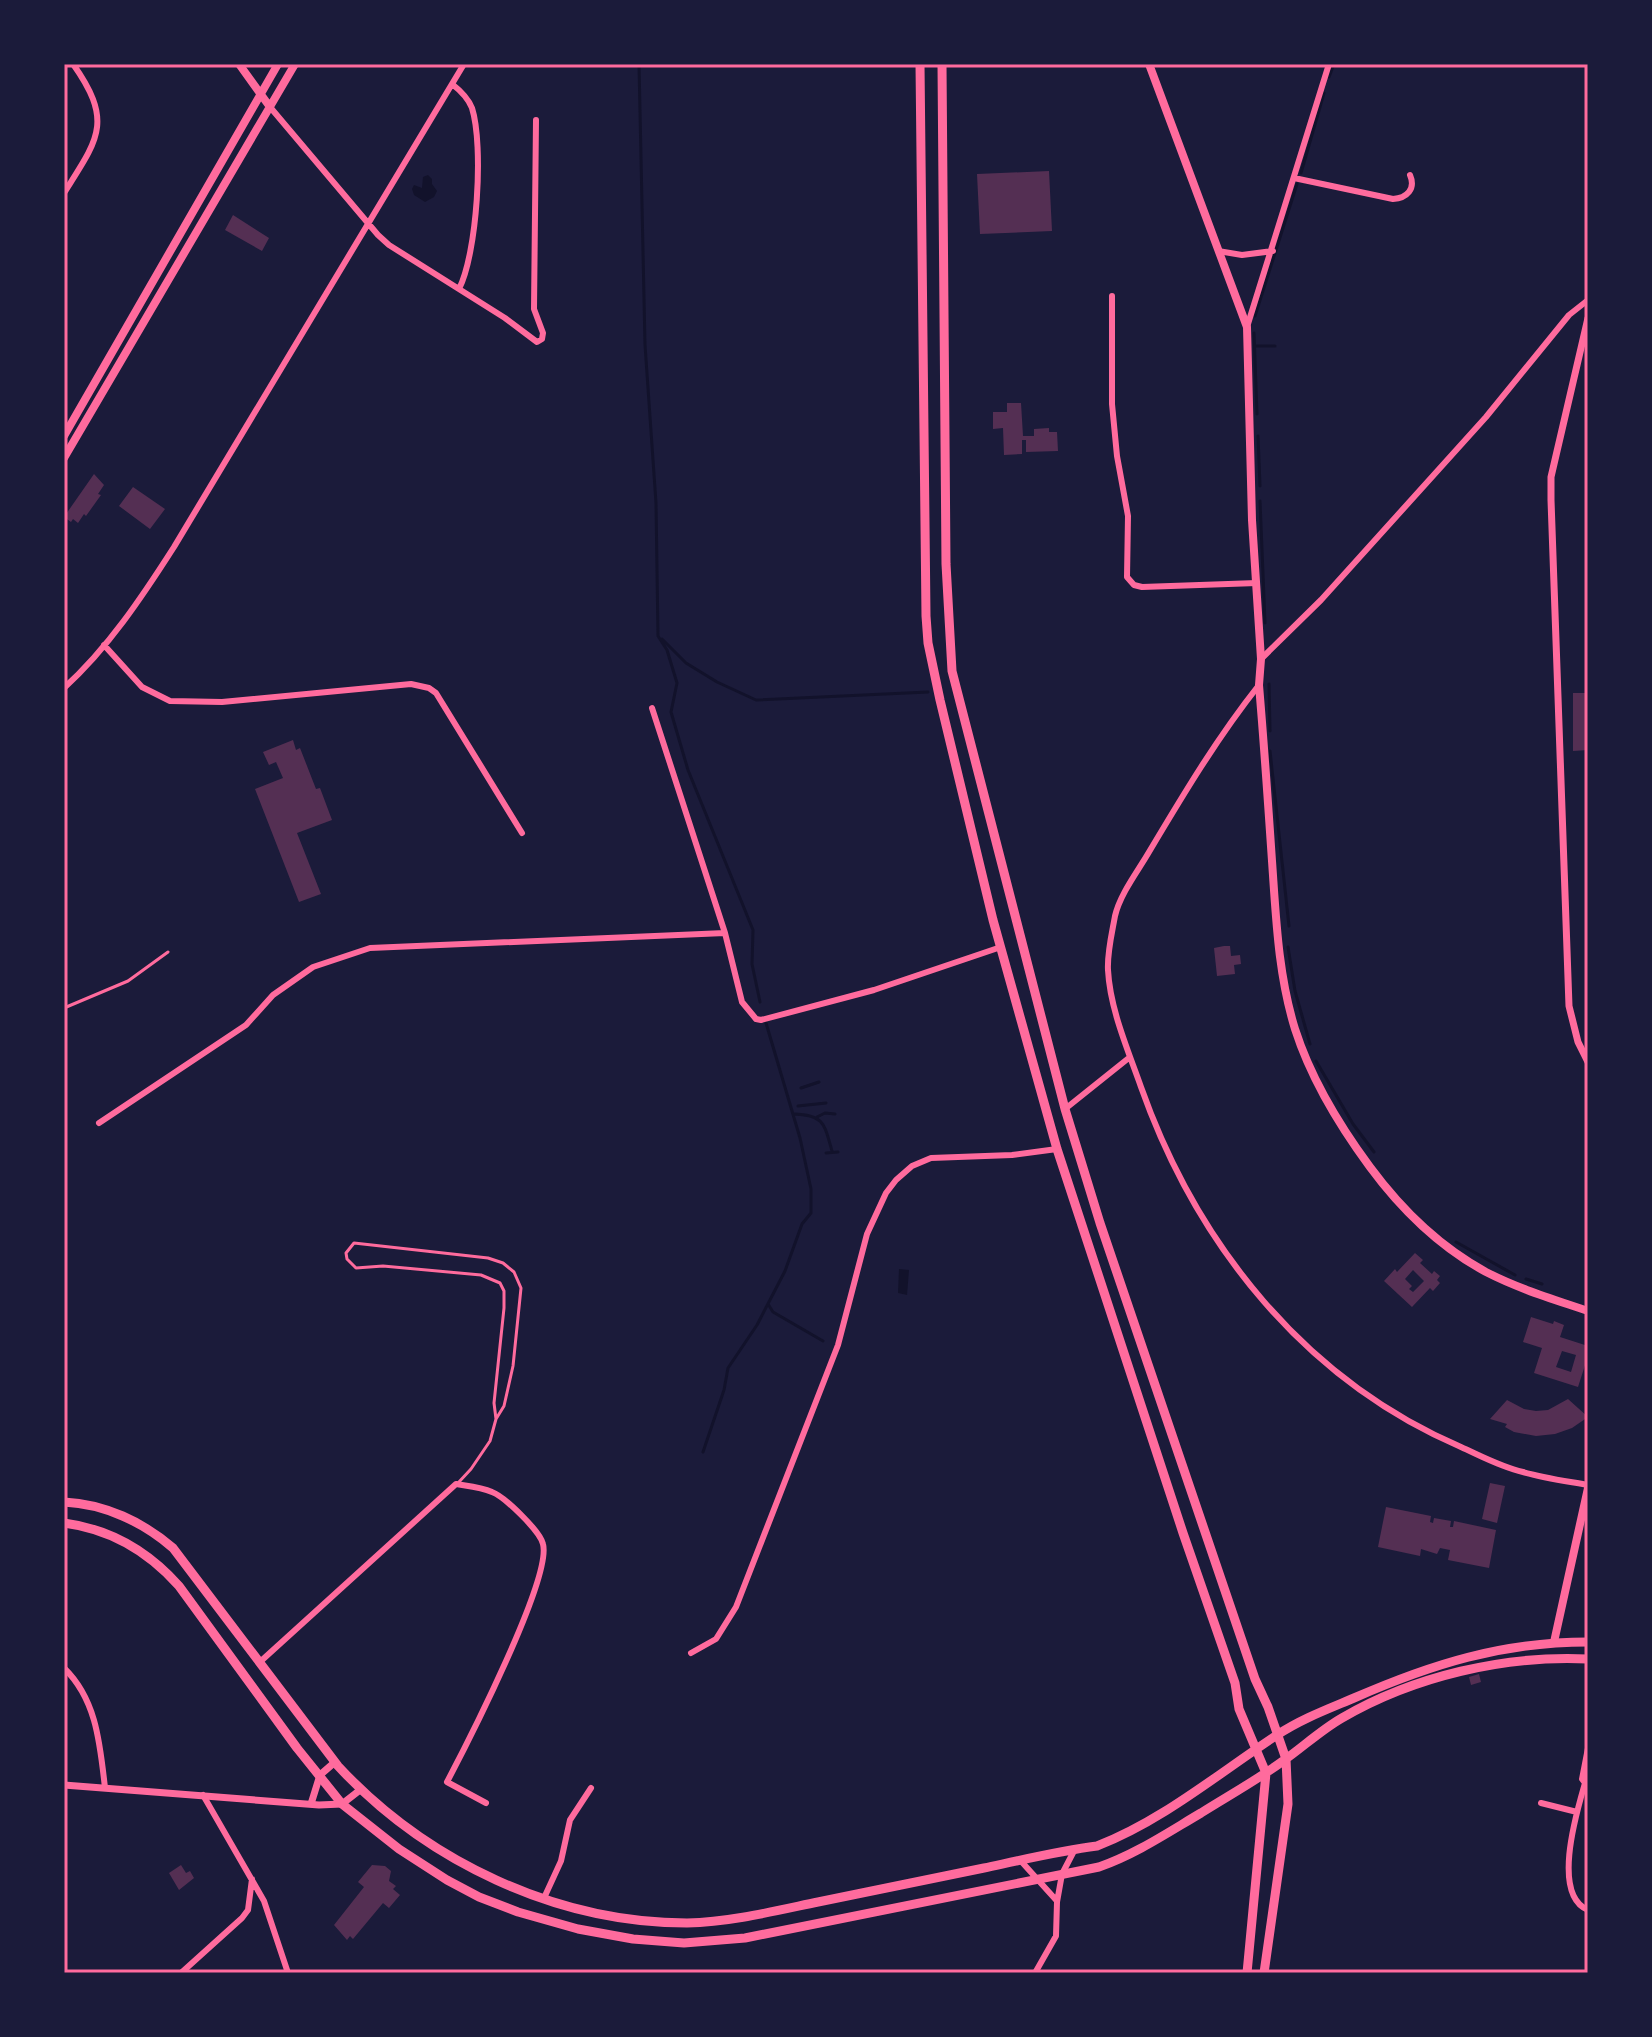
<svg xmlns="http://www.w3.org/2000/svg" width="1652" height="2037" font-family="Helvetica,sans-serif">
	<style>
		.water { fill: #12122b }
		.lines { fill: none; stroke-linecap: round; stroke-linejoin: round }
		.stream { stroke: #12122b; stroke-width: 3 }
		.building { fill: #542f53; fill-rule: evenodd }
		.service { stroke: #ff6b9d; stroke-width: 3 }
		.minor { stroke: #ff6b9d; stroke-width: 6 }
		.tertiary { stroke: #ff6b9d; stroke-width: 7 }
		.secondary { stroke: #ff6b9d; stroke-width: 8 }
		.primary { stroke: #ff6b9d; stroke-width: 9 }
		.neatline { fill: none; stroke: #ff6b9d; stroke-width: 3 }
	</style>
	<rect width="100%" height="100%" fill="#1b1b3a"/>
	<path class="water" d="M 428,175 L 432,179 L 432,184 L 437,191 L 434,197 L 425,202 L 414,195 L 412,189 L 414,185 L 422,188 L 423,177 Z
		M 899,1269 L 909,1270 L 907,1295 L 898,1293 Z"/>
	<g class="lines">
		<path class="stream" d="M 639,64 L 645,345 L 656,503 L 658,636
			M 1329,77 L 1334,64
			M 1301,173 L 1324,93
			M 1255,316 L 1297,184
			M 1254,333 L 1257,414
			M 1255,346 L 1275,346
			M 1258,436 L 1260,486
			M 1260,501 L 1265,623
			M 658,636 L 667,650 L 677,683 L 671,712 L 688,770 L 753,930 L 752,964 L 760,1002
			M 662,639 L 686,663 L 717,682 L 756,700 L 928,692
			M 1269,684 L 1270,731
			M 1270,751 L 1289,926
			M 1288,947 L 1295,991 L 1310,1044
			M 1316,1061 L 1353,1124 L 1374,1152
			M 801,1088 L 819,1082
			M 798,1106 L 826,1103
			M 794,1114 C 825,1115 824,1124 832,1151
			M 817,1117 L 825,1113 L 835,1114
			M 826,1153 L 838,1152
			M 1456,1242 L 1515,1275
			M 1526,1279 L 1542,1284
			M 768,1304 L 773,1312 L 823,1341
			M 703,1452 L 724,1390 L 728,1368 L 757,1325 L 785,1271 L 802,1224 L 811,1213 L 811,1189 L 800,1138 L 766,1023"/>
	</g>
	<path class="building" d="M 1049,171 L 1052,231 L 980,234 L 977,174 Z
		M 233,215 L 269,238 L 262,251 L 225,230 Z
		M 1007,403 L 1021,403 L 1023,436 L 1034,436 L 1034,429 L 1049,428 L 1049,432 L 1057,432 L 1058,451 L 1026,452 L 1026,440 L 1022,440 L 1022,454 L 1004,455 L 1003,428 L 993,429 L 993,412 L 1007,412 Z
		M 94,474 L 104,485 L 98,494 L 101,495 L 86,516 L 84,514 L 78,523 L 73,519 L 71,522 L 64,517 Z
		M 133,487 L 165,509 L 150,529 L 119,506 Z
		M 1573,693 L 1588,693 L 1588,750 L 1573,751 Z
		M 293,740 L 296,750 L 300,748 L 316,789 L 320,788 L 332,820 L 297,833 L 321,894 L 299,902 L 255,789 L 283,778 L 276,762 L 269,765 L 263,752 Z
		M 1224,946 L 1230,946 L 1231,956 L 1240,955 L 1241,964 L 1234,965 L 1235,974 L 1217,976 L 1214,948 Z
		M 1415,1253 L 1423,1260 L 1420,1263 L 1432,1274 L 1434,1271 L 1440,1276 L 1437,1280 L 1440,1283 L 1433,1291 L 1430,1288 L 1412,1307 L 1384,1281 L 1395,1269 L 1397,1272 ZM 1413,1270 L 1424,1281 L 1413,1292 L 1409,1289 L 1412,1286 L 1405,1279 Z
		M 1531,1317 L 1553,1324 L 1554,1321 L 1564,1325 L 1560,1337 L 1588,1346 L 1588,1356 L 1578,1387 L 1534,1373 L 1542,1348 L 1523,1342 ZM 1562,1351 L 1576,1355 L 1571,1372 L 1556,1367 Z
		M 1568,1399 L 1588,1417 L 1572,1428 L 1555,1434 L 1536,1436 L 1514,1432 L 1505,1427 L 1507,1424 L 1490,1419 L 1507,1400 L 1524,1409 L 1536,1411 L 1548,1410 Z
		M 1490,1483 L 1505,1486 L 1497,1523 L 1482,1519 Z
		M 1386,1507 L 1431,1516 L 1430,1522 L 1433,1523 L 1434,1518 L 1451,1521 L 1450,1527 L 1453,1527 L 1454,1521 L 1496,1530 L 1489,1568 L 1448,1560 L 1450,1550 L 1440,1548 L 1437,1554 L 1421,1549 L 1420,1556 L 1378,1547 Z
		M 1479,1674 L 1481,1682 L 1471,1685 L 1469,1677 Z
		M 181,1865 L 186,1873 L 190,1871 L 194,1878 L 179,1890 L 169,1873 Z
		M 372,1865 L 385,1866 L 391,1871 L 389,1881 L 396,1886 L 393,1889 L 400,1895 L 389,1908 L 383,1903 L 353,1939 L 350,1936 L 347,1940 L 334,1925 L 364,1887 L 358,1882 Z"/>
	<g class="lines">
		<path class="service" d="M 64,1008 L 128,981 L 168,952
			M 458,1483 L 471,1469 L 490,1441 L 496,1419 L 504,1406 L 513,1366 L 521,1288 L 514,1272 L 503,1263 L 488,1258 L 354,1243 L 346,1253 L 347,1259 L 356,1268 L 383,1266 L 481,1275 L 500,1283 L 504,1291 L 504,1308 L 494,1403 L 496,1419"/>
		<path class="minor" d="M 452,84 C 461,91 468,98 472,108 C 484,146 477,254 459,289
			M 270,107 L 378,235 L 389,245 L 505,318 L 537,342 L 542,339 L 543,333 L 534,309 L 536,120
			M 1294,178 L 1393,199 C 1407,198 1416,189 1410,175
			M 64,193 C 98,139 114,122 73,64
			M 1218,251 L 1242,255 L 1273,251
			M 1112,296 L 1112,404 L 1117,456 L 1128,516 L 1127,577 L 1134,585 L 1142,587 L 1257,583
			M 1247,327 L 1329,64
			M 104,645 L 142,687 L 170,701 L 222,702 L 411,684 L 429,688 L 436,693 L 522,833
			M 1261,659 L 1321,600 L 1486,417 L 1569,315 L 1588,300
			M 1259,685 C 1217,738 1183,795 1149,852 C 1138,871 1120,894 1115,916 C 1112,933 1107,953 1108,970 C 1110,1009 1128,1050 1141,1087 C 1197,1245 1305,1380 1461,1447 C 1481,1456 1501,1467 1523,1472 C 1544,1478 1566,1481 1588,1485
			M 64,688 C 108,648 142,597 174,547 L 464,64
			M 652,708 L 725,933
			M 1065,1109 L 1130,1057
			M 99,1123 L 246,1025 L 273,995 L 313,967 L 370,948 L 725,933 L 742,1002 L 756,1019 L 761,1020 L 874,990 L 1001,947
			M 691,1653 L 716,1639 L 736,1607 L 838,1345 L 867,1234 L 886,1193 L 896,1180 L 912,1166 L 931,1158 L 1012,1155 L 1057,1149
			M 261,1661 L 456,1484 C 468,1486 481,1487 492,1492 C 505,1497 540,1531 543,1544 C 552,1578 467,1744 447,1782 L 486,1803
			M 64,1668 C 97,1700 100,1745 105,1788
			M 1588,1748 L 1582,1779 L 1585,1783 C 1577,1811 1551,1895 1588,1910
			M 203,1795 L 264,1901 L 288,1973
			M 1541,1803 L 1577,1812
			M 1020,1860 L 1057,1901
			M 544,1898 L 561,1861 L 570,1820 L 591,1788
			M 181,1973 L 242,1918 L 248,1910 L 252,1879
			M 1035,1973 L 1056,1936 L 1057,1902 L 1062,1874 L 1075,1849"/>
		<path class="tertiary" d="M 1588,318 L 1551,477 L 1551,500 L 1569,1006 L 1578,1042 L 1588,1062
			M 64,1785 L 319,1805 L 342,1804 L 360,1790
			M 311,1804 L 320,1775 L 335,1762"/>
		<path class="secondary" d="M 239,64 L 270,107
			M 1149,64 L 1247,327 L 1252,520 L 1261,659 L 1259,685 C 1264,744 1268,802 1272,861 C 1276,917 1278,974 1295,1029 C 1311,1079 1339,1125 1370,1167 C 1401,1209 1440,1247 1486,1272 C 1519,1289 1553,1299 1588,1311
			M 64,436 L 278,64
			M 64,458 L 295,64
			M 1554,1642 L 1588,1488"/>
		<path class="primary" d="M 920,64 L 926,616 L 928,643 L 940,700 L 993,920 L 1057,1149 L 1183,1533 L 1235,1683 L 1239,1709 L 1266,1773
			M 942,64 L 946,564 L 952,671 L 1065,1109 L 1100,1223 L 1255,1679 L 1268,1707 L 1286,1759 L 1288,1804 L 1264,1973
			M 64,1502 C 105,1504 143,1522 173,1548 L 338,1766 C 426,1861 556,1923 687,1923 C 731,1922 775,1911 818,1902 C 873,1891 929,1879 984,1868 C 1021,1860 1059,1851 1097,1846 C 1162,1821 1219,1773 1277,1735 C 1301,1719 1328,1709 1354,1698 C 1432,1664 1502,1642 1588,1642
			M 64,1523 C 111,1529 148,1551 179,1586 L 297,1748 L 342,1804 L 399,1849 L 447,1880 L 479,1897 L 518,1912 L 578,1929 L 633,1939 L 684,1943 L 745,1938 L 1099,1867 C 1136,1854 1167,1833 1201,1813 C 1228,1796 1257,1780 1283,1761 C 1303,1747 1321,1730 1342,1718 C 1414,1676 1505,1655 1588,1659
			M 1247,1973 L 1266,1773"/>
	</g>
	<rect width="1652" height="2037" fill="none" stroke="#1b1b3a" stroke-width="132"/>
	<rect x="66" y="66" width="1520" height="1905" class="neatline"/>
</svg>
